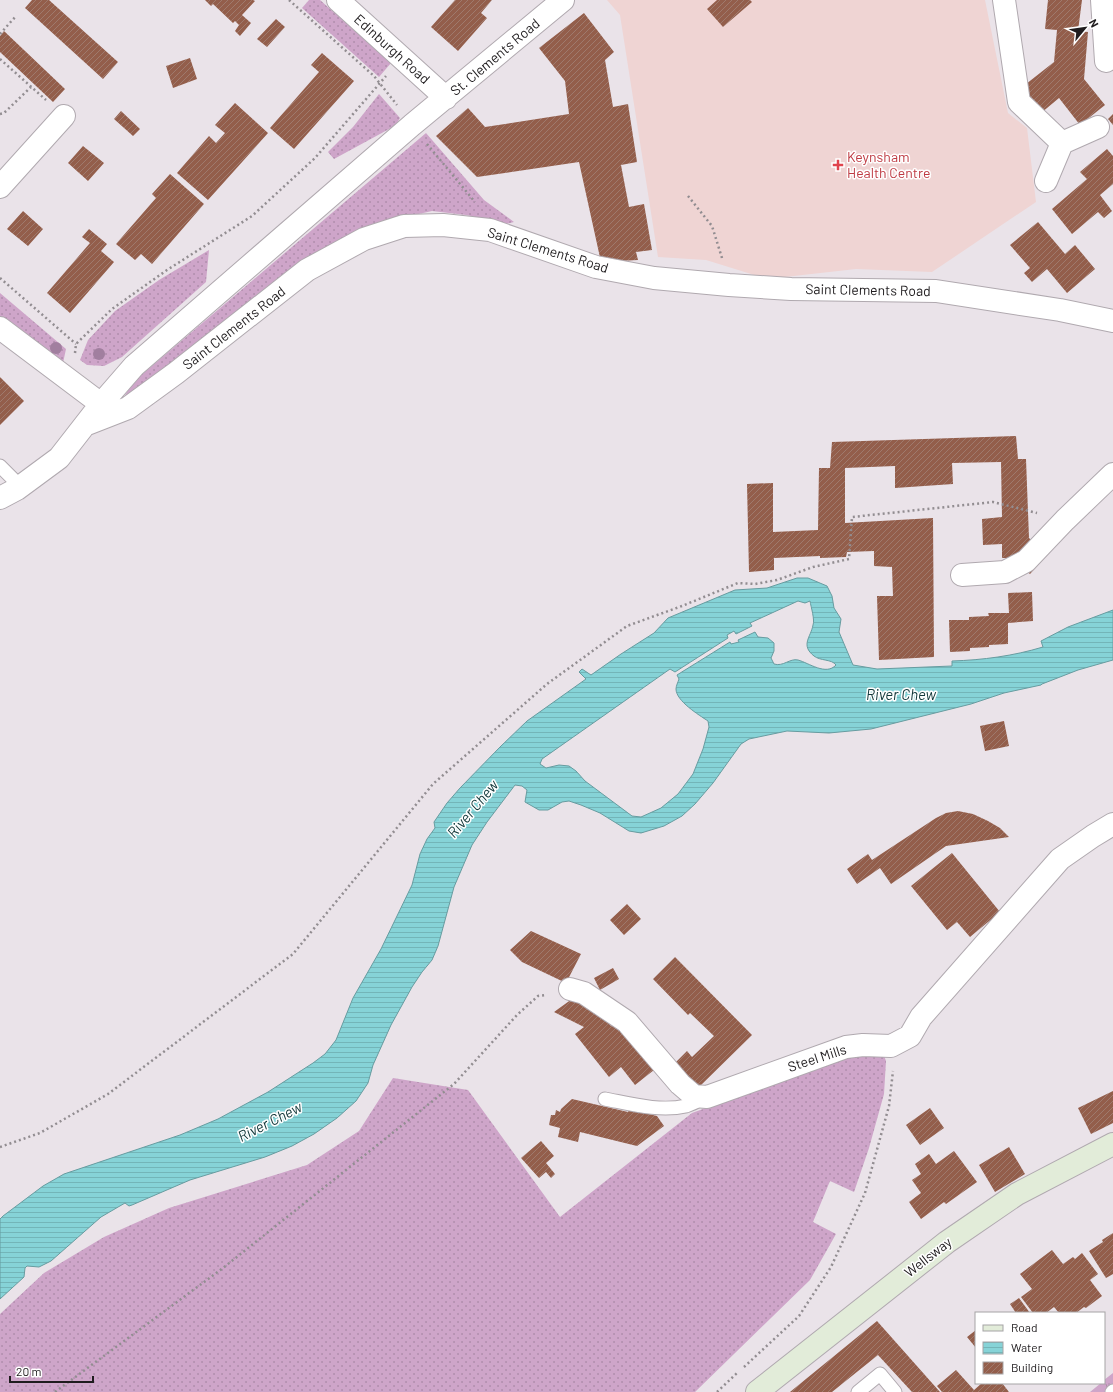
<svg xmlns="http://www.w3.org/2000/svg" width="1113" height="1392" font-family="Barlow,sans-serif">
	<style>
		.medical { fill: #efd4d3 }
		.grass { fill: url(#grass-dots) }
		.park { fill: url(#park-tufts) }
		.water { fill: url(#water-rules); stroke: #679ca0; fill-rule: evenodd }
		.building { fill: url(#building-hatch) }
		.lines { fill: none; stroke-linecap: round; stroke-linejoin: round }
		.lane-casing { stroke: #b0a9af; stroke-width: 15 }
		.street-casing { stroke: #b0a9af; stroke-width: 24 }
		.secondary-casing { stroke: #b0a9af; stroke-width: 24 }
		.path { stroke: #928d91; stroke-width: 2.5; stroke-dasharray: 2 3; stroke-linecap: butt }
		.lane { stroke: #fff; stroke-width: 13 }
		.street { stroke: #fff; stroke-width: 22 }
		.secondary { stroke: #e2ecd9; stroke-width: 22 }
		.tree { fill: #a17f9f }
		.health-dot { fill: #e0444e; stroke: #fff; stroke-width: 1.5 }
		.labels { text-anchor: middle; stroke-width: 3; stroke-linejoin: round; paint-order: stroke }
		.street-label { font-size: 14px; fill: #1f1c1e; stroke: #fff }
		.health-label { font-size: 14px; fill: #be3a42; stroke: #fff; text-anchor: start }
		.water-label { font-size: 15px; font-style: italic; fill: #12383a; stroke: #fff }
	</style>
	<defs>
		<pattern id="grass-dots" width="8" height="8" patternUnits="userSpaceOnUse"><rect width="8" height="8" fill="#cea5c9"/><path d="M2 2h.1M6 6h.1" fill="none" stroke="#b08dac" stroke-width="1.8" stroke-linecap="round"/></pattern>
		<pattern id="park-tufts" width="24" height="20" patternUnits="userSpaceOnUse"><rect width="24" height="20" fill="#cea5c9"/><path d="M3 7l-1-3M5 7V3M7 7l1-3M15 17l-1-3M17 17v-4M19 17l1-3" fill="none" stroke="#b08dac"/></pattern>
		<pattern id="water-rules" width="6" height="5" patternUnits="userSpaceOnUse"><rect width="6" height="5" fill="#86d3d7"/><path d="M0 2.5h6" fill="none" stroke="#73b5b8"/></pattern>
		<pattern id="building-hatch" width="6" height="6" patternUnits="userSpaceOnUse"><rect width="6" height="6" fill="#935e4b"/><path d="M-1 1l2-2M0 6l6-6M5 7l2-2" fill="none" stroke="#9f7a6d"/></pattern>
	</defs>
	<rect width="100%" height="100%" fill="#eae3e9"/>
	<path class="medical" d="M 607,0 L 985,0 L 1008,113 L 1027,128 L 1036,202 L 932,272 L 856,269 L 767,279 L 706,260 L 658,257 L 620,15 Z"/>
	<path class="grass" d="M 309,0 L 320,0 L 391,63 L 379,77 L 302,8 Z
		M 379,94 L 400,118 L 397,123 L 391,128 L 334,159 L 328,152 L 353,127 Z
		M 426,133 L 484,200 L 514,222 L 506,224 L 466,215 L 432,211 L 392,220 L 352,233 L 303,262 L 121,402 L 133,382 Z
		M 209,250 L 206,282 L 122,357 L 104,366 L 87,365 L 80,360 L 88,340 L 115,311 L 159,280 Z
		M 0,293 L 66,349 L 63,363 L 0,317 Z
		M 881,1048 L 886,1061 L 884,1094 L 869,1148 L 854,1192 L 830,1181 L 813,1222 L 836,1234 L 810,1280 L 695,1392 L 0,1392 L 0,1314 L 44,1273 L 104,1237 L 169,1208 L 307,1165 L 359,1131 L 393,1078 L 468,1090 L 560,1217 L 692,1113 L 864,1050 Z"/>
	<path class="park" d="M 1113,1373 L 1113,1392 L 1090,1392 L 1101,1383 L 1104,1383 L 1104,1380 Z"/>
	<path class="water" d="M 797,578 L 808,578 L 827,586 L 832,596 L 834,608 L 841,619 L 839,632 L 853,665 L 877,669 L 952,666 L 952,661 C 983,660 1013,656 1043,647 L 1041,641 L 1068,627 L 1113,610 L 1113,660 L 1078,670 L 1042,684 L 1041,685 L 1004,693 L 971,704 L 871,729 L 829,733 L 787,731 L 749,739 L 741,744 L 713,783 L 695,804 L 682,816 L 664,826 L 641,833 L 629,831 L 600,813 L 581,805 L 569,801 L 562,802 L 548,810 L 539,810 L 525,802 L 527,790 L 522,786 L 515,785 L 487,822 L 472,845 L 454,887 L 438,946 L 432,960 L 422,972 L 412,987 L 391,1025 L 373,1065 L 368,1083 L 356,1101 L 337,1118 L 314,1134 L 292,1146 L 265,1157 L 190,1180 L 132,1205 L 129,1206 L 125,1203 L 101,1217 L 51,1261 L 39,1267 L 27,1266 L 25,1268 L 24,1277 L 0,1299 L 0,1219 L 3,1216 L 43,1186 L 64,1174 L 180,1135 L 218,1119 L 268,1092 L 313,1063 L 325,1054 L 336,1040 L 353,998 L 381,949 L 412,885 L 420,854 L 427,839 L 435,828 L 434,822 L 447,803 L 460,788 L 500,747 L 527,721 L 586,679 L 579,672 L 582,669 L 591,675 L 621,654 L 654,633 L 668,618 L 735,590 L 767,588 ZM 798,601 L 805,603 L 810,601 C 811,607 815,620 813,625 C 811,637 800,645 814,656 C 820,661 832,659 836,665 C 826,676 809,663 798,660 C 790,658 783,667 774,664 L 771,658 L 774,651 L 774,643 L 768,638 L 758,637 L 755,632 L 738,640 L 739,642 L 731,644 L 730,642 L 677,675 L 679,679 C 678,682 676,686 676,689 C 676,701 699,715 708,721 L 709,727 L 703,749 L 693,774 L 678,794 L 661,808 L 641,817 L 632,816 L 585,781 L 576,771 L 569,766 L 559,765 L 546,768 L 540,764 L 542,759 L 670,669 L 675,672 L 728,638 L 727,635 L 734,631 L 736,634 L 752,626 L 750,623 Z"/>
	<path class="building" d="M 32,0 L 49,0 L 118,62 L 103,79 L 25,8 Z
		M 205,0 L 253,0 L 255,1 L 242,15 L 251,23 L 240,36 L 235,31 L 239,25 L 235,21 L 233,23 L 213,4 L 211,6 Z
		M 455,0 L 492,0 L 481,13 L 487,18 L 458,51 L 431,27 Z
		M 717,0 L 750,0 L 752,2 L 723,27 L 707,9 Z
		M 1048,0 L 1082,0 L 1078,31 L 1088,32 L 1084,79 L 1105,105 L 1080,125 L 1059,98 L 1041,113 L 1021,88 L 1054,62 L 1057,30 L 1045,29 Z
		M 584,13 L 614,52 L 605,60 L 613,107 L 628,104 L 637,162 L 621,165 L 629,207 L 644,204 L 652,250 L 636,252 L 638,260 L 601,262 L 579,162 L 477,177 L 436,136 L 468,108 L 485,127 L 569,114 L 565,81 L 539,48 Z
		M 276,19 L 285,27 L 267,47 L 257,39 Z
		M 4,31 L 65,89 L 53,102 L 0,52 L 0,36 Z
		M 322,53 L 354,81 L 294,149 L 270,128 L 319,72 L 311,65 Z
		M 190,58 L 197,79 L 173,88 L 166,66 Z
		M 235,103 L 268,133 L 208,200 L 177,173 L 209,136 L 216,143 L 225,133 L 215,125 Z
		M 121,111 L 140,129 L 133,136 L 114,119 Z
		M 1113,114 L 1113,125 L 1108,119 Z
		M 83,146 L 104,163 L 88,181 L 68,163 Z
		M 1107,149 L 1113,156 L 1113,184 L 1100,195 L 1112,211 L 1104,218 L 1098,212 L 1072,234 L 1052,209 L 1087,179 L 1080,172 Z
		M 170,174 L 204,204 L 152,264 L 141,254 L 135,260 L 116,244 L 156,198 L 152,194 Z
		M 23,211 L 43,229 L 28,246 L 7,229 Z
		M 1038,222 L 1065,254 L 1075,245 L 1095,269 L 1067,293 L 1047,269 L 1032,282 L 1024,273 L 1030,268 L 1010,245 Z
		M 89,229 L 107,244 L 101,251 L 114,262 L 70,313 L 47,293 L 90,243 L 82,237 Z
		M 0,377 L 24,401 L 0,425 Z
		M 1016,436 L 1018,459 L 1026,459 L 1029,538 L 1047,555 L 1030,574 L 1012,558 L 1002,558 L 1002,544 L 983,545 L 982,519 L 1002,517 L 1001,462 L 952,463 L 953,484 L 895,488 L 895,466 L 845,468 L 845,523 L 933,518 L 934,657 L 879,660 L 877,596 L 893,596 L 892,567 L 874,566 L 874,551 L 847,552 L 846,557 L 820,558 L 820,556 L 774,558 L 774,570 L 749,572 L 747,484 L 773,483 L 773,532 L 818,530 L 819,468 L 830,468 L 832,442 Z
		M 1032,592 L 1033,621 L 1008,623 L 1008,644 L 989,645 L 989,647 L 970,648 L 970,651 L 950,652 L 949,620 L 969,620 L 969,617 L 989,616 L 988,613 L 1009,613 L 1008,593 Z
		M 1004,721 L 1009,746 L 985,751 L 980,726 Z
		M 958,811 L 973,814 L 988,821 L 1000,828 L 1009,837 L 946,846 L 891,884 L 880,868 L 857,884 L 847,869 L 868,854 L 872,860 L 936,818 L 946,813 Z
		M 952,853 L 1000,912 L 970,937 L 957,922 L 947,930 L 911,886 Z
		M 627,904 L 641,919 L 624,935 L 610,920 Z
		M 531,931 L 581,954 L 566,983 L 522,962 L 510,950 Z
		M 675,957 L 752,1035 L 698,1088 L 674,1064 L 687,1051 L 692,1057 L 714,1036 L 690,1013 L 688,1015 L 653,979 Z
		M 613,968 L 619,979 L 600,990 L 594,978 Z
		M 572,999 L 602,1014 L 611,1026 L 615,1022 L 654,1070 L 635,1085 L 621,1067 L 609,1077 L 575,1034 L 584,1027 L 554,1012 Z
		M 1113,1091 L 1113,1123 L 1091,1134 L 1078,1108 Z
		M 572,1099 L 628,1112 L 629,1109 L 657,1116 L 664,1126 L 637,1146 L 580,1132 L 578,1142 L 558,1137 L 560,1128 L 549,1125 L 551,1115 L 555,1115 L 556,1110 L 560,1112 L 561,1109 Z
		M 930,1108 L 944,1128 L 920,1145 L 906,1125 Z
		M 541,1141 L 554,1156 L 546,1163 L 555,1174 L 551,1178 L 546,1172 L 539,1178 L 521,1158 Z
		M 1009,1147 L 1025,1174 L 995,1192 L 979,1165 Z
		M 954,1151 L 977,1182 L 946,1204 L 944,1202 L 921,1219 L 909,1202 L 921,1193 L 912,1180 L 921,1174 L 915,1164 L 929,1154 L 936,1164 Z
		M 1113,1233 L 1113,1274 L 1106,1278 L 1089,1251 L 1103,1242 L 1102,1240 Z
		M 1052,1250 L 1063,1264 L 1073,1257 L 1075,1259 L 1082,1253 L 1098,1274 L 1090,1280 L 1102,1296 L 1086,1308 L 1084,1307 L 1076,1313 L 1059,1313 L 1054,1307 L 1046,1313 L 1033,1313 L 1021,1297 L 1032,1289 L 1020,1274 Z
		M 1019,1298 L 1030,1313 L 1016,1313 L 1010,1304 Z
		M 877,1321 L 940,1392 L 912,1392 L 878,1355 L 832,1392 L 790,1392 Z
		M 976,1330 L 976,1348 L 967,1337 Z
		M 956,1370 L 974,1390 L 982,1383 L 1002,1383 L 1009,1392 L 942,1392 L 937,1386 Z"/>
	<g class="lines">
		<defs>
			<path id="lane" d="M 0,466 L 21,487
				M 605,1099 C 631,1104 660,1112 686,1106 C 692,1104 698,1101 703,1098
				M 858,1392 L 880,1374 L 895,1392
				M 1112,1392 L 1113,1391"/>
			<path id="street" d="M 338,0 L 446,98
				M 1004,0 L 1019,102 L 1062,143
				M 1102,0 L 1106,61
				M 1046,181 L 1062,143 L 1098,127
				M 0,187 L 64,116
				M 0,328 L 101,404
				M 87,424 L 128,408 L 176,373 L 307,270 L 364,239 L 404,226 L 443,225 L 490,230 L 596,267 L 654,278 L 729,285 L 791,289 L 936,291 L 1060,310 L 1113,321
				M 0,498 L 17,489 L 59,458 L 101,404 L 134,366 L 412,125 L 563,0
				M 962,575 L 1005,572 L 1026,561 L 1065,520 L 1113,474
				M 570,989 L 584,993 L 627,1022 L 680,1084 L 694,1096 L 707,1097 L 846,1047 L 863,1045 L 891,1046 L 910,1036 L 921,1017 L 1060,859 L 1093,836 L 1113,824"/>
			<path id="secondary" d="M 757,1392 L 947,1242 L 1017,1194 L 1113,1144"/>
		</defs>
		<use href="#lane" class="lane-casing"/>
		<use href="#street" class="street-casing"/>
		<use href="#secondary" class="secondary-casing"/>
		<path class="path" d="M 289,0 L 374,76 L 397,105
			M 0,34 L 16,16
			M 0,59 L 46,100
			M 0,114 L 4,113 L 31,87
			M 427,144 L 475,202
			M 688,196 L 712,226 L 722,258
			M 0,278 L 76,344
			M 75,353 L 76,344 L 112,309 L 167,270 L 252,216 L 315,158 L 386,76
			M 0,1147 L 40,1133 L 108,1094 L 293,954 L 433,784 L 547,684 L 627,626 L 682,606 L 738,583 L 755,584 L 777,580 L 813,567 L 849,559 L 852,517 L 993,502 L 1037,513
			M 744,1367 L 799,1316 L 831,1267 L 865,1193 L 889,1106 L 893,1071
			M 55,1392 L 223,1268 L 454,1084 L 517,1015 L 538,996 L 546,995
			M 717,1392 L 737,1373"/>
		<use href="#lane" class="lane"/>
		<use href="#street" class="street"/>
		<use href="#secondary" class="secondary"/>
	</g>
	<g class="tree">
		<circle cx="56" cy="348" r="6"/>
		<circle cx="99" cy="354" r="6"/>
	</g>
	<path class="health-dot" d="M836 159h4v4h4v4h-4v4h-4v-4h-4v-4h4z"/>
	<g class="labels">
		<g class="street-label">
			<text transform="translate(392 49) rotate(42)" y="5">Edinburgh Road</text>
			<text transform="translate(495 57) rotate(-40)" y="5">St. Clements Road</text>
			<text transform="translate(548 250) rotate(17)" y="5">Saint Clements Road</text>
			<text transform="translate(868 290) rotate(1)" y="5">Saint Clements Road</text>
			<text transform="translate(234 328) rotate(-38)" y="5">Saint Clements Road</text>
			<text transform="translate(817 1058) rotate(-18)" y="5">Steel Mills</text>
			<text transform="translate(928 1257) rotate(-38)" y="5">Wellsway</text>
		</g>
		<g class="health-label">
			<text x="847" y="162">Keynsham<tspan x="847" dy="16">Health Centre</tspan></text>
		</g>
		<g class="water-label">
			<text x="901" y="700">River Chew</text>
			<text transform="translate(473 809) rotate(-50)" y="5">River Chew</text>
			<text transform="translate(270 1122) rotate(-27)" y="5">River Chew</text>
		</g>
	</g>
	<rect x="975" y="1312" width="130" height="72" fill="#ffffff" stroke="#a5a4a5"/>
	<rect x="983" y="1325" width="20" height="6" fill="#e2ecd9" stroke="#a5a4a5"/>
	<text x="1011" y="1332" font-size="12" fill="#1f1c1e">Road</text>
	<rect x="983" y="1342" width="20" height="12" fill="url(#water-rules)" stroke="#a5a4a5"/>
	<text x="1011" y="1352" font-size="12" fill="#1f1c1e">Water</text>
	<rect x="983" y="1362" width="20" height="12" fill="url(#building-hatch)" stroke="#a5a4a5"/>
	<text x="1011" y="1372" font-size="12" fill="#1f1c1e">Building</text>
	<g transform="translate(1085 28) rotate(61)" stroke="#ffffff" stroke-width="3" paint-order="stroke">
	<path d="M0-3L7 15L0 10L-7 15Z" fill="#1f1c1e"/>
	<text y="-6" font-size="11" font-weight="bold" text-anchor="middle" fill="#1f1c1e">N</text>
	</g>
	<path d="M10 1376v6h83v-6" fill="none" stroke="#1f1c1e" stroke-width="2"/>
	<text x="16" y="1376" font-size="12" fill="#1f1c1e" stroke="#ffffff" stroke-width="3" paint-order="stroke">20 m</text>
</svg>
